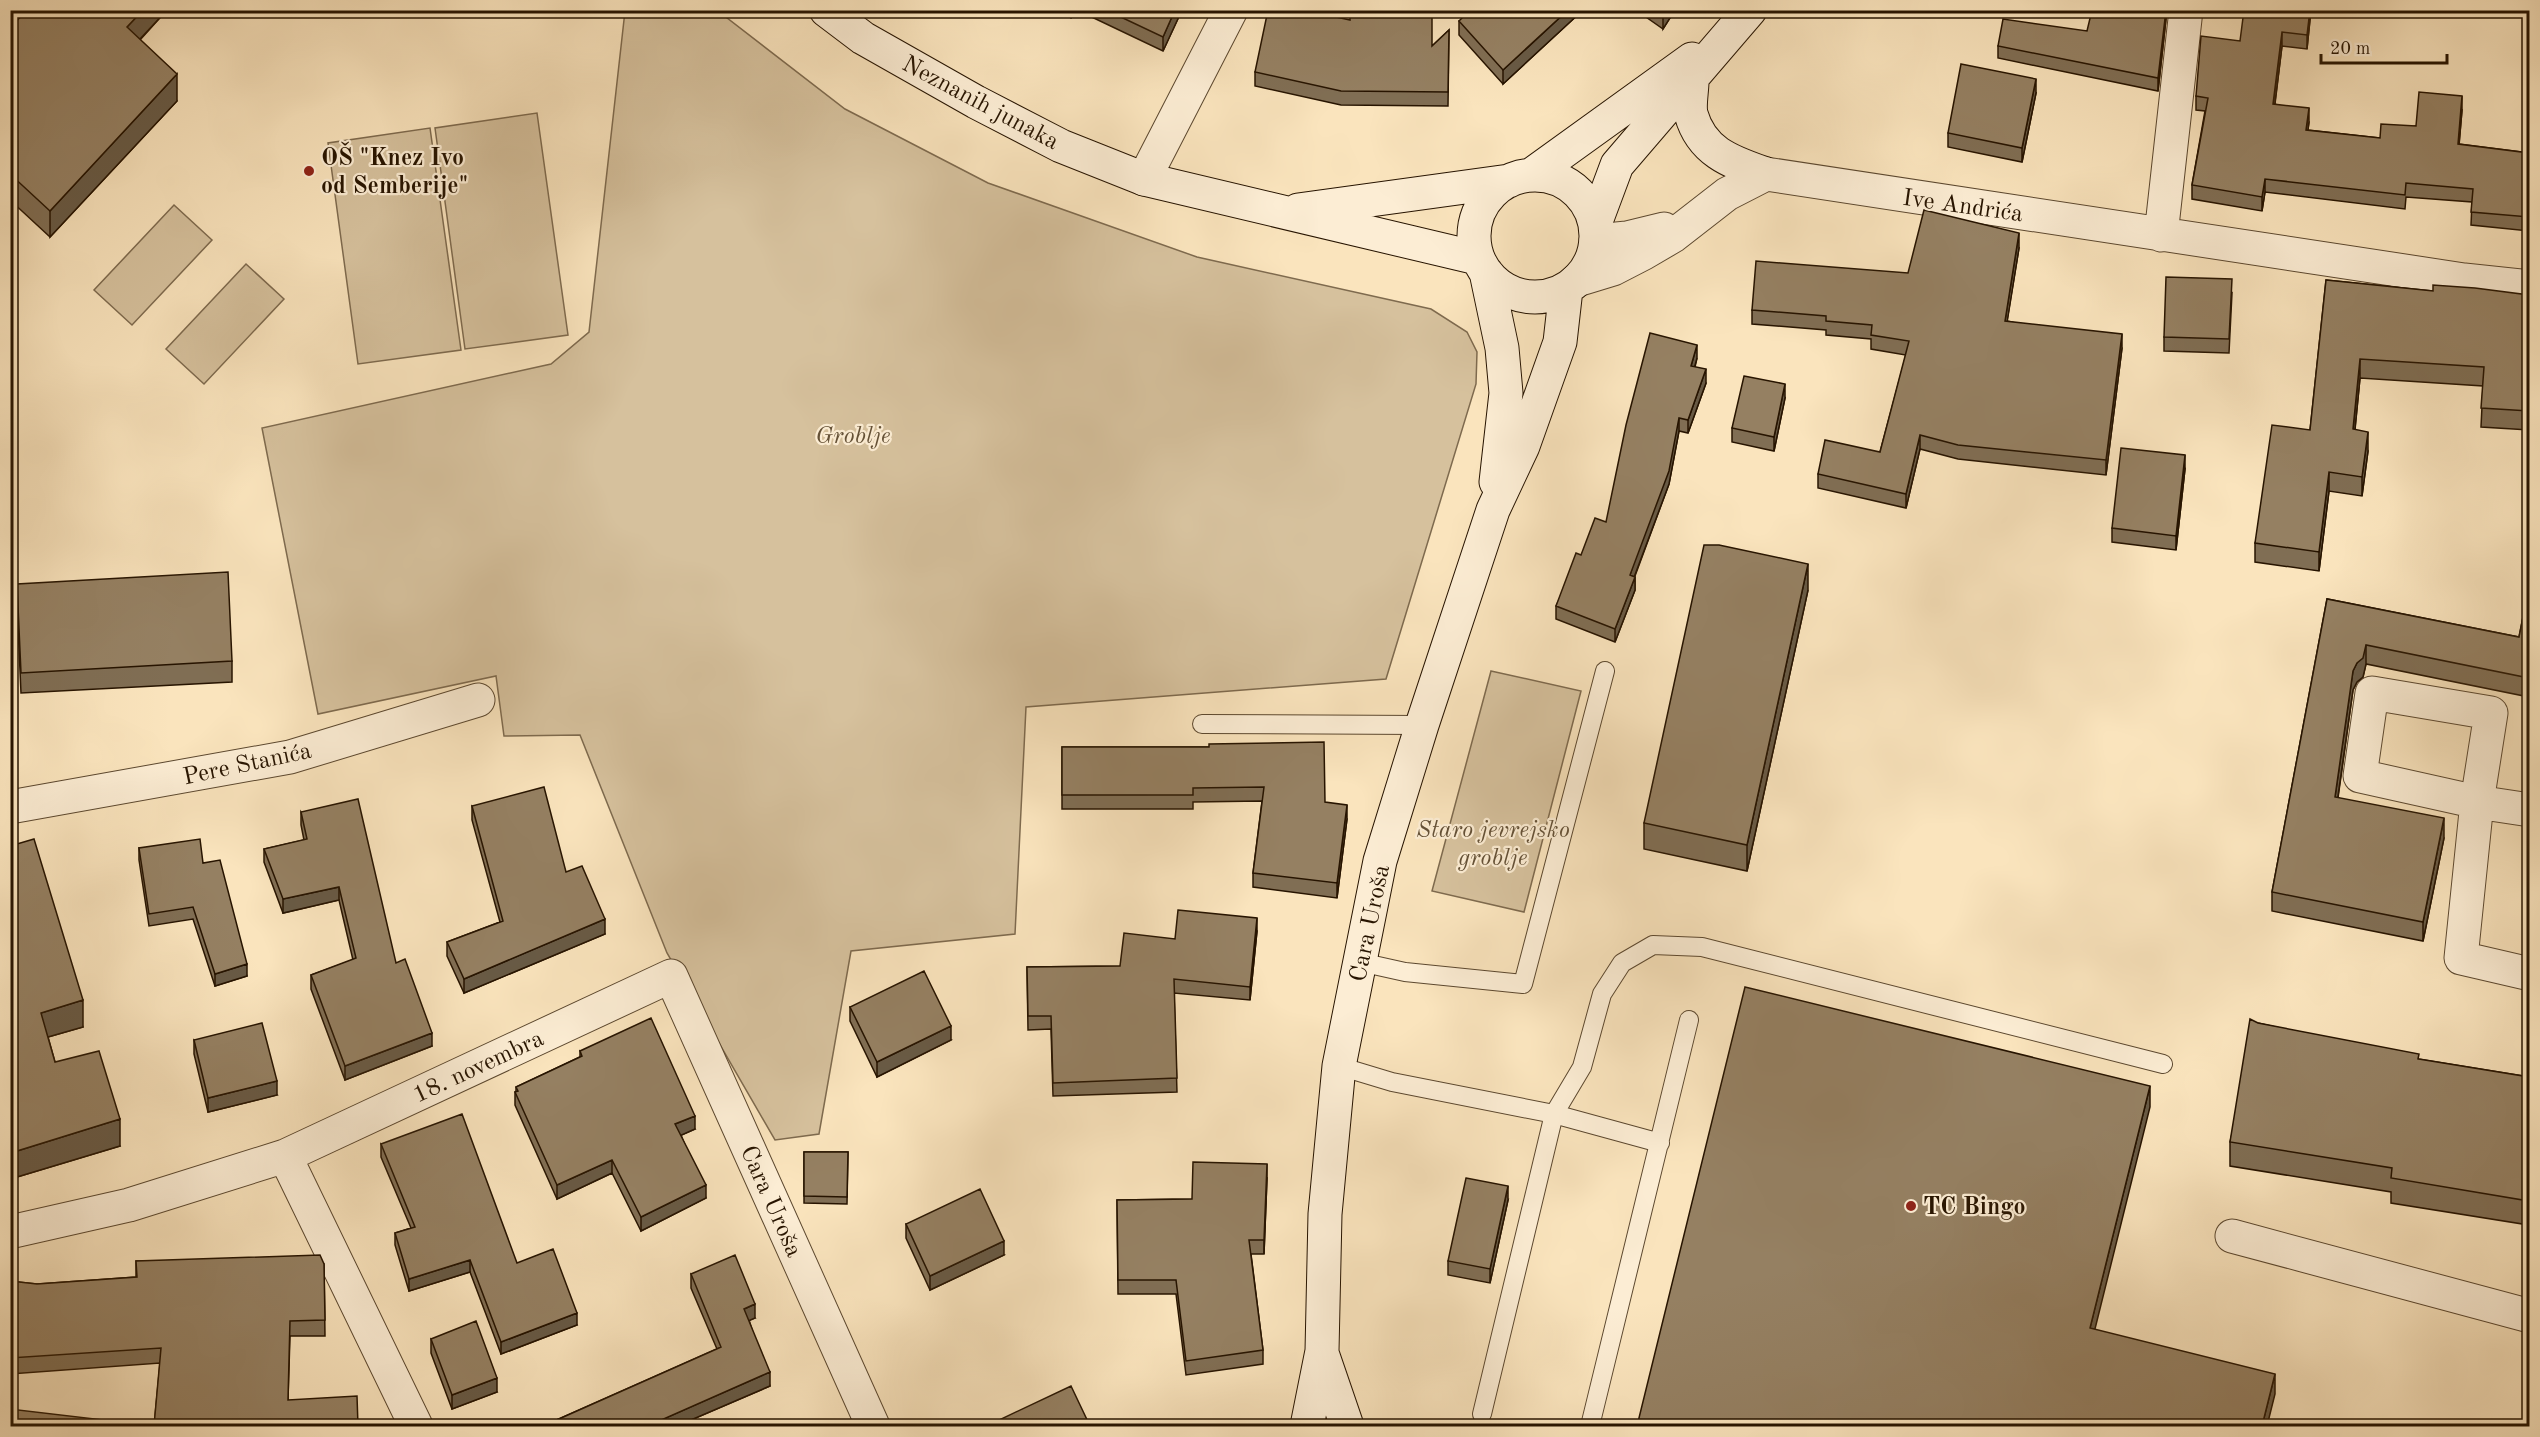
<svg xmlns="http://www.w3.org/2000/svg" width="2540" height="1437" font-family="'Old Standard TT',serif">
	<style>
		.green { fill: #d6c19d; stroke: #7e6a4e; stroke-width: 1.5 }
		.lines { fill: none; stroke-linecap: round; stroke-linejoin: round }
		.lane-casing { stroke: #5c482f; stroke-width: 20 }
		.street-casing { stroke: #5c482f; stroke-width: 35 }
		.secondary-casing { stroke: #271400; stroke-width: 35 }
		.lane { stroke: #fcedd4; stroke-width: 18 }
		.street { stroke: #fcedd4; stroke-width: 33 }
		.secondary { stroke: #fcedd4; stroke-width: 33 }
		.wall { fill: #806e54; stroke: #271400; stroke-width: 1.5 }
		.shaded-wall { fill: #685a45; stroke: #271400; stroke-width: 1.5 }
		.building { fill: #958062; stroke: #271400; stroke-width: 1.5 }
		.poi-dot { fill: #8f2418; stroke: #fcedd4; stroke-width: 2 }
		.labels { text-anchor: middle; stroke-width: 4.5; stroke-linejoin: round; paint-order: stroke }
		.street-label { font-size: 24px; fill: #271400; stroke: #fcedd4 }
		.poi-label { font-size: 24px; font-weight: bold; fill: #271400; stroke: #fcedd4; text-anchor: start }
		.park-label { font-size: 24px; font-style: italic; fill: #645137; stroke: #fcedd4 }
	</style>
	<rect width="100%" height="100%" fill="#fae4bd"/>
	<filter id="stains"><feTurbulence type="fractalNoise" baseFrequency=".00333" numOctaves="4"/><feColorMatrix values="0 0 0 0 .2 0 0 0 0 .09 0 0 0 0 .02 0 0 0 .5 -.17"/></filter>
	<radialGradient id="worn" r=".72"><stop offset=".6" stop-color="#630" stop-opacity="0"/><stop offset="1" stop-color="#630" stop-opacity=".3"/></radialGradient>
	<path class="green" d="M 625,11 L 718,11 L 845,109 L 988,183 L 1197,257 L 1431,309 L 1467,332 L 1477,352 L 1476,384 L 1386,679 L 1026,707 L 1015,934 L 851,951 L 819,1134 L 775,1140 L 667,953 L 580,735 L 504,736 L 496,676 L 318,714 L 262,428 L 551,364 L 589,332 Z
		M 537,113 L 568,335 L 465,349 L 435,128 Z
		M 430,128 L 461,350 L 358,364 L 328,143 Z
		M 174,205 L 212,240 L 132,325 L 94,290 Z
		M 246,264 L 284,299 L 204,384 L 166,349 Z
		M 1491,671 L 1581,691 L 1524,912 L 1432,891 Z"/>
	<g class="lines">
		<defs>
			<path id="lane" d="M 1202,724 L 1422,725
				M 1360,962 L 1405,972 L 1523,984 L 1605,671
				M 1339,1066 L 1392,1082 L 1554,1114 L 1660,1143
				M 1482,1414 L 1554,1114 L 1582,1067 L 1602,994 L 1622,963 L 1653,945 L 1702,947 L 2163,1064
				M 1590,1426 L 1689,1020"/>
			<path id="street" d="M 1144,179 L 1231,10
				M 2161,235 L 2186,10
				M 1596,241 L 1627,238 L 1664,229
				M 1577,280 L 1613,269 L 1644,253 L 1673,236 L 1727,194 L 1766,174 L 2464,280 L 2530,287
				M 10,807 L 290,757 L 478,700
				M 2530,810 L 2477,802 L 2360,776 L 2372,693 L 2491,713 L 2477,802 L 2461,958 L 2530,974
				M 285,1156 L 671,976 L 873,1426
				M 10,1232 L 129,1205 L 285,1156 L 416,1426
				M 2232,1236 L 2530,1316"/>
			<path id="secondary" d="M 826,10 L 863,38 L 976,102 L 1061,146 L 1144,179 L 1477,258
				M 1692,81 C 1692,91 1689,105 1691,114 C 1702,153 1732,162 1766,174
				M 1531,175 L 1692,59
				M1474 236a61 61 0 1 1 122 0a61 61 0 1 1-122 0Z
				M 1298,210 L 1509,181
				M 1595,224 L 1617,165 L 1750,10
				M 1486,272 L 1502,348 L 1506,393 L 1496,482
				M 1322,1353 L 1347,1426
				M 1307,1426 L 1322,1351 L 1325,1214 L 1339,1066 L 1380,861 L 1422,725 L 1493,510 L 1523,446 L 1560,342 L 1566,289"/>
		</defs>
		<use href="#lane" class="lane-casing"/>
		<use href="#street" class="street-casing"/>
		<use href="#secondary" class="secondary-casing"/>
		<use href="#lane" class="lane"/>
		<use href="#street" class="street"/>
		<use href="#secondary" class="secondary"/>
	</g>
	<path class="wall" d="M 167,10 L 140,40 L 177,101 L 50,237 L 10,200 L 10,28 Z
		M 1058,10 L 1075,10 L 1071,18 Z
		M 1077,10 L 1182,10 L 1163,51 Z
		M 1583,10 L 1503,84 L 1459,35 L 1459,21 Z
		M 1636,10 L 1675,10 L 1663,29 Z
		M 1996,10 L 2010,10 L 2010,13 Z
		M 2167,10 L 2158,91 L 1998,58 L 1998,46 L 2087,31 Z
		M 2311,10 L 2307,49 L 2282,46 L 2275,104 L 2309,122 L 2308,130 L 2380,138 L 2462,110 L 2459,144 L 2529,153 L 2529,231 L 2471,225 L 2472,202 L 2406,197 L 2405,209 L 2265,192 L 2262,211 L 2192,199 L 2192,185 L 2205,111 L 2196,110 L 2196,96 L 2240,41 Z
		M 1449,30 L 1448,106 L 1341,105 L 1255,86 L 1255,72 L 1432,46 Z
		M 2036,93 L 2022,162 L 1948,147 L 1948,133 Z
		M 2019,248 L 2007,321 L 2122,348 L 2106,475 L 1958,459 L 1920,449 L 1906,508 L 1818,488 L 1818,474 L 1880,452 L 1906,355 L 1871,349 L 1871,339 L 1826,335 L 1826,330 L 1752,324 L 1752,310 Z
		M 2326,280 L 2433,291 L 2529,295 L 2529,430 L 2481,427 L 2483,386 L 2360,378 L 2355,430 L 2368,451 L 2362,496 L 2329,491 L 2319,571 L 2255,562 L 2255,543 L 2310,430 Z
		M 2232,293 L 2229,353 L 2164,351 L 2164,337 Z
		M 1697,358 L 1695,367 L 1706,383 L 1688,433 L 1679,431 L 1669,484 L 1635,576 L 1635,590 L 1615,642 L 1556,619 L 1556,606 L 1581,555 L 1606,522 Z
		M 1785,398 L 1774,451 L 1732,442 L 1732,428 Z
		M 2185,469 L 2176,550 L 2112,542 L 2112,528 Z
		M 17,584 L 232,661 L 232,682 L 21,693 L 17,604 Z
		M 2529,587 L 2529,697 L 2366,664 L 2363,677 L 2357,682 L 2353,690 L 2338,798 L 2444,838 L 2423,941 L 2272,911 L 2272,892 L 2327,599 L 2519,637 Z
		M 1808,590 L 1747,871 L 1644,849 L 1644,823 Z
		M 1062,747 L 1209,747 L 1347,819 L 1337,898 L 1253,887 L 1253,873 L 1262,801 L 1193,802 L 1193,809 L 1062,809 Z
		M 472,806 L 566,872 L 605,934 L 464,993 L 447,956 L 447,942 L 500,922 L 472,820 Z
		M 301,812 L 396,963 L 432,1046 L 345,1080 L 311,989 L 311,975 L 353,960 L 339,900 L 283,913 L 264,862 L 264,849 L 304,840 L 301,825 Z
		M 10,846 L 83,1027 L 48,1037 L 55,1062 L 120,1146 L 17,1177 L 10,1155 Z
		M 139,848 L 203,863 L 247,976 L 215,986 L 193,919 L 149,926 L 139,860 Z
		M 1257,931 L 1250,1000 L 1174,993 L 1177,1092 L 1053,1096 L 1051,1029 L 1028,1030 L 1027,967 L 1120,966 L 1175,939 Z
		M 850,1007 L 951,1040 L 877,1077 L 850,1021 Z
		M 2258,1023 L 2419,1059 L 2529,1077 L 2529,1225 L 2391,1203 L 2391,1192 L 2230,1166 L 2230,1142 Z
		M 194,1040 L 277,1095 L 208,1112 L 194,1054 Z
		M 580,1051 L 695,1129 L 681,1135 L 706,1198 L 641,1231 L 612,1173 L 557,1199 L 515,1105 L 515,1092 L 516,1091 L 516,1087 L 580,1057 Z
		M 381,1144 L 517,1263 L 577,1325 L 501,1354 L 470,1272 L 409,1291 L 395,1245 L 395,1233 L 411,1228 L 381,1157 Z
		M 804,1152 L 848,1152 L 847,1204 L 804,1203 Z
		M 1267,1178 L 1264,1254 L 1251,1254 L 1263,1350 L 1263,1364 L 1186,1375 L 1176,1294 L 1118,1294 L 1117,1200 L 1192,1199 Z
		M 1508,1200 L 1490,1283 L 1448,1275 L 1448,1261 Z
		M 906,1224 L 1004,1255 L 930,1290 L 906,1238 Z
		M 136,1261 L 324,1264 L 325,1336 L 290,1336 L 288,1400 L 154,1426 L 160,1363 L 10,1374 L 10,1281 L 37,1284 L 136,1277 Z
		M 691,1274 L 755,1318 L 749,1320 L 770,1386 L 677,1426 L 543,1426 L 717,1349 L 691,1288 Z
		M 431,1339 L 497,1392 L 452,1409 L 431,1353 Z"/>
	<path class="shaded-wall" d="M 143,10 L 167,10 L 127,53 L 127,27 Z
		M 1071,10 L 1075,10 L 1071,18 Z
		M 1175,10 L 1182,10 L 1163,51 L 1163,37 Z
		M 1568,10 L 1583,10 L 1503,84 L 1503,70 Z
		M 1666,10 L 1675,10 L 1663,29 L 1663,15 Z
		M 2166,10 L 2167,10 L 2158,91 L 2158,78 Z
		M 2310,10 L 2311,10 L 2307,49 L 2307,35 Z
		M 2282,32 L 2282,46 L 2273,118 L 2273,104 Z
		M 177,74 L 177,101 L 50,237 L 50,211 Z
		M 2036,79 L 2036,93 L 2022,162 L 2022,148 Z
		M 2462,96 L 2462,110 L 2458,158 L 2458,144 Z
		M 2309,108 L 2309,122 L 2306,143 L 2306,130 Z
		M 2265,179 L 2265,192 L 2262,211 L 2262,197 Z
		M 2019,233 L 2019,248 L 2005,335 L 2005,321 Z
		M 2122,334 L 2122,348 L 2106,475 L 2106,460 Z
		M 1697,345 L 1697,358 L 1691,380 L 1691,366 Z
		M 2360,359 L 2360,378 L 2353,448 L 2353,429 Z
		M 1706,369 L 1706,383 L 1688,433 L 1688,420 Z
		M 1785,384 L 1785,398 L 1774,451 L 1774,437 Z
		M 1679,418 L 1679,431 L 1669,484 L 1630,588 L 1630,575 Z
		M 2368,432 L 2368,451 L 2362,496 L 2362,477 Z
		M 1920,435 L 1920,449 L 1906,508 L 1906,494 Z
		M 2185,455 L 2185,469 L 2176,550 L 2176,536 Z
		M 2329,472 L 2329,491 L 2319,571 L 2319,552 Z
		M 1808,564 L 1808,590 L 1747,871 L 1747,845 Z
		M 1635,577 L 1635,590 L 1615,642 L 1615,629 Z
		M 2366,645 L 2366,664 L 2363,677 L 2357,682 L 2353,690 L 2335,817 L 2335,797 L 2353,671 Z
		M 1347,805 L 1347,819 L 1337,898 L 1337,883 Z
		M 2444,818 L 2444,838 L 2423,941 L 2423,922 Z
		M 339,887 L 339,900 L 283,913 L 283,899 Z
		M 1257,918 L 1257,931 L 1250,1000 L 1250,987 Z
		M 605,919 L 605,934 L 464,993 L 464,979 Z
		M 247,964 L 247,976 L 215,986 L 215,974 Z
		M 83,1000 L 83,1027 L 41,1039 L 41,1013 Z
		M 951,1026 L 951,1040 L 877,1077 L 877,1062 Z
		M 432,1033 L 432,1046 L 345,1080 L 345,1066 Z
		M 277,1081 L 277,1095 L 208,1112 L 208,1098 Z
		M 2150,1086 L 2150,1107 L 2090,1349 L 2090,1328 Z
		M 695,1116 L 695,1129 L 675,1138 L 675,1124 Z
		M 120,1119 L 120,1146 L 17,1177 L 17,1151 Z
		M 612,1160 L 612,1173 L 557,1199 L 557,1185 Z
		M 1267,1164 L 1267,1178 L 1264,1254 L 1264,1240 Z
		M 706,1185 L 706,1198 L 641,1231 L 641,1217 Z
		M 1508,1186 L 1508,1200 L 1490,1283 L 1490,1269 Z
		M 1004,1241 L 1004,1255 L 930,1290 L 930,1276 Z
		M 470,1260 L 470,1272 L 409,1291 L 409,1279 Z
		M 755,1304 L 755,1318 L 744,1323 L 744,1309 Z
		M 577,1313 L 577,1325 L 501,1354 L 501,1342 Z
		M 770,1372 L 770,1386 L 677,1426 L 661,1426 L 661,1420 Z
		M 2275,1374 L 2275,1394 L 2267,1426 L 2262,1426 Z
		M 497,1378 L 497,1392 L 452,1409 L 452,1395 Z"/>
	<path class="building" d="M 27,10 L 143,10 L 127,27 L 177,74 L 50,211 L 10,174 L 10,28 Z
		M 1106,10 L 1175,10 L 1163,37 Z
		M 1268,10 L 1305,10 L 1350,20 L 1350,10 L 1432,10 L 1432,46 L 1449,30 L 1448,92 L 1341,91 L 1255,72 Z
		M 1470,10 L 1568,10 L 1503,70 L 1459,21 Z
		M 1657,10 L 1666,10 L 1663,15 Z
		M 2092,10 L 2166,10 L 2158,78 L 1998,46 L 2003,19 L 2087,31 Z
		M 2244,10 L 2310,10 L 2307,35 L 2282,32 L 2273,104 L 2309,108 L 2306,130 L 2380,138 L 2381,124 L 2416,126 L 2419,92 L 2462,96 L 2458,144 L 2529,153 L 2529,217 L 2471,212 L 2473,189 L 2406,183 L 2405,195 L 2265,179 L 2262,197 L 2192,185 L 2208,98 L 2196,96 L 2201,36 L 2240,41 Z
		M 1961,64 L 2036,79 L 2022,148 L 1948,133 Z
		M 1924,210 L 2019,233 L 2005,321 L 2122,334 L 2106,460 L 1958,445 L 1920,435 L 1906,494 L 1818,474 L 1825,440 L 1880,452 L 1909,341 L 1871,335 L 1872,325 L 1826,321 L 1826,316 L 1752,310 L 1756,261 L 1908,273 Z
		M 2166,277 L 2232,279 L 2229,339 L 2164,337 Z
		M 2326,280 L 2433,291 L 2433,285 L 2475,288 L 2529,295 L 2529,411 L 2481,408 L 2484,367 L 2360,359 L 2353,429 L 2368,432 L 2362,477 L 2329,472 L 2319,552 L 2255,543 L 2272,425 L 2310,430 Z
		M 1650,333 L 1697,345 L 1691,366 L 1706,369 L 1688,420 L 1679,418 L 1669,471 L 1630,575 L 1635,577 L 1615,629 L 1556,606 L 1576,553 L 1581,555 L 1595,518 L 1606,522 L 1626,425 Z
		M 1744,376 L 1785,384 L 1774,437 L 1732,428 Z
		M 2121,448 L 2185,455 L 2176,536 L 2112,528 Z
		M 1704,545 L 1719,545 L 1808,564 L 1747,845 L 1644,823 Z
		M 228,572 L 232,661 L 21,673 L 17,584 Z
		M 2529,587 L 2529,678 L 2366,645 L 2363,658 L 2357,663 L 2353,671 L 2335,797 L 2444,818 L 2423,922 L 2272,892 L 2327,599 L 2519,637 Z
		M 1324,742 L 1325,802 L 1347,805 L 1337,883 L 1253,873 L 1264,787 L 1193,788 L 1193,795 L 1062,795 L 1062,747 L 1209,747 L 1209,744 Z
		M 544,787 L 566,872 L 582,866 L 605,919 L 464,979 L 447,942 L 503,921 L 472,806 Z
		M 358,799 L 396,963 L 405,959 L 432,1033 L 345,1066 L 311,975 L 356,958 L 339,887 L 283,899 L 264,849 L 307,839 L 301,812 Z
		M 34,839 L 83,1000 L 41,1013 L 55,1062 L 99,1051 L 120,1119 L 17,1151 L 10,1129 L 10,846 Z
		M 200,839 L 203,863 L 220,860 L 247,964 L 215,974 L 193,907 L 149,914 L 139,848 Z
		M 1178,910 L 1257,918 L 1250,987 L 1174,979 L 1177,1078 L 1053,1083 L 1051,1016 L 1028,1016 L 1027,967 L 1120,966 L 1124,933 L 1175,939 Z
		M 924,971 L 951,1026 L 877,1062 L 850,1007 Z
		M 1745,987 L 2150,1086 L 2090,1328 L 2275,1374 L 2262,1426 L 1637,1426 Z
		M 651,1018 L 695,1116 L 675,1124 L 706,1185 L 641,1217 L 612,1160 L 557,1185 L 515,1092 L 518,1091 L 516,1087 L 582,1056 L 580,1051 Z
		M 2250,1019 L 2258,1023 L 2419,1054 L 2418,1059 L 2529,1077 L 2529,1201 L 2391,1178 L 2392,1168 L 2230,1142 Z
		M 262,1023 L 277,1081 L 208,1098 L 194,1040 Z
		M 462,1114 L 517,1263 L 553,1249 L 577,1313 L 501,1342 L 470,1260 L 409,1279 L 395,1233 L 415,1227 L 381,1144 Z
		M 804,1152 L 848,1152 L 847,1197 L 804,1196 Z
		M 1193,1162 L 1267,1164 L 1264,1240 L 1249,1240 L 1263,1350 L 1186,1361 L 1176,1280 L 1118,1280 L 1117,1200 L 1192,1199 Z
		M 1466,1178 L 1508,1186 L 1490,1269 L 1448,1261 Z
		M 980,1189 L 1004,1241 L 930,1276 L 906,1224 Z
		M 320,1255 L 324,1264 L 325,1320 L 290,1321 L 288,1400 L 357,1396 L 358,1426 L 10,1426 L 10,1409 L 154,1426 L 161,1348 L 10,1358 L 10,1281 L 37,1284 L 137,1277 L 136,1261 Z
		M 735,1255 L 755,1304 L 744,1309 L 770,1372 L 661,1420 L 664,1426 L 543,1426 L 721,1347 L 691,1274 Z
		M 476,1321 L 497,1378 L 452,1395 L 431,1339 Z
		M 1071,1386 L 1090,1426 L 1002,1426 L 999,1420 Z"/>
	<g class="poi-dot">
		<circle cx="309" cy="171" r="6"/>
		<circle cx="1911" cy="1206" r="6"/>
	</g>
	<g class="labels">
		<g class="street-label">
			<text transform="translate(981 102) rotate(28)" y="8">Neznanih junaka</text>
			<text transform="translate(1963 205) rotate(8)" y="8">Ive Andrića</text>
			<text transform="translate(247 763) rotate(-12)" y="8">Pere Stanića</text>
			<text transform="translate(1369 923) rotate(-78)" y="8">Cara Uroša</text>
			<text transform="translate(478 1066) rotate(-25)" y="8">18. novembra</text>
			<text transform="translate(772 1201) rotate(66)" y="8">Cara Uroša</text>
		</g>
		<g class="poi-label">
			<text x="321" y="165">OŠ "Knez Ivo<tspan x="321" dy="28">od Semberije"</tspan></text>
			<text x="1923" y="1214">TC Bingo</text>
		</g>
		<g class="park-label">
			<text x="853" y="443">Groblje</text>
			<text x="1493" y="837">Staro jevrejsko<tspan x="1493" dy="28">groblje</tspan></text>
		</g>
	</g>
	<rect width="2540" height="1437" fill="none" stroke="#fae4bd" stroke-width="36"/>
	<rect x="12" y="12" width="2516" height="1413" fill="none" stroke="#271400" stroke-width="3"/>
	<rect x="18" y="18" width="2504" height="1401" fill="none" stroke="#271400" stroke-width="1.5"/>
	<path d="M2321 54v9h126v-9" fill="none" stroke="#271400" stroke-width="3"/>
	<text x="2330" y="54" font-size="18" fill="#271400" stroke="#fcedd4" stroke-width="4.5" paint-order="stroke">20 m</text>
	<rect width="100%" height="100%" filter="url(#stains)"/>
	<rect width="100%" height="100%" fill="url(#worn)"/>
</svg>
